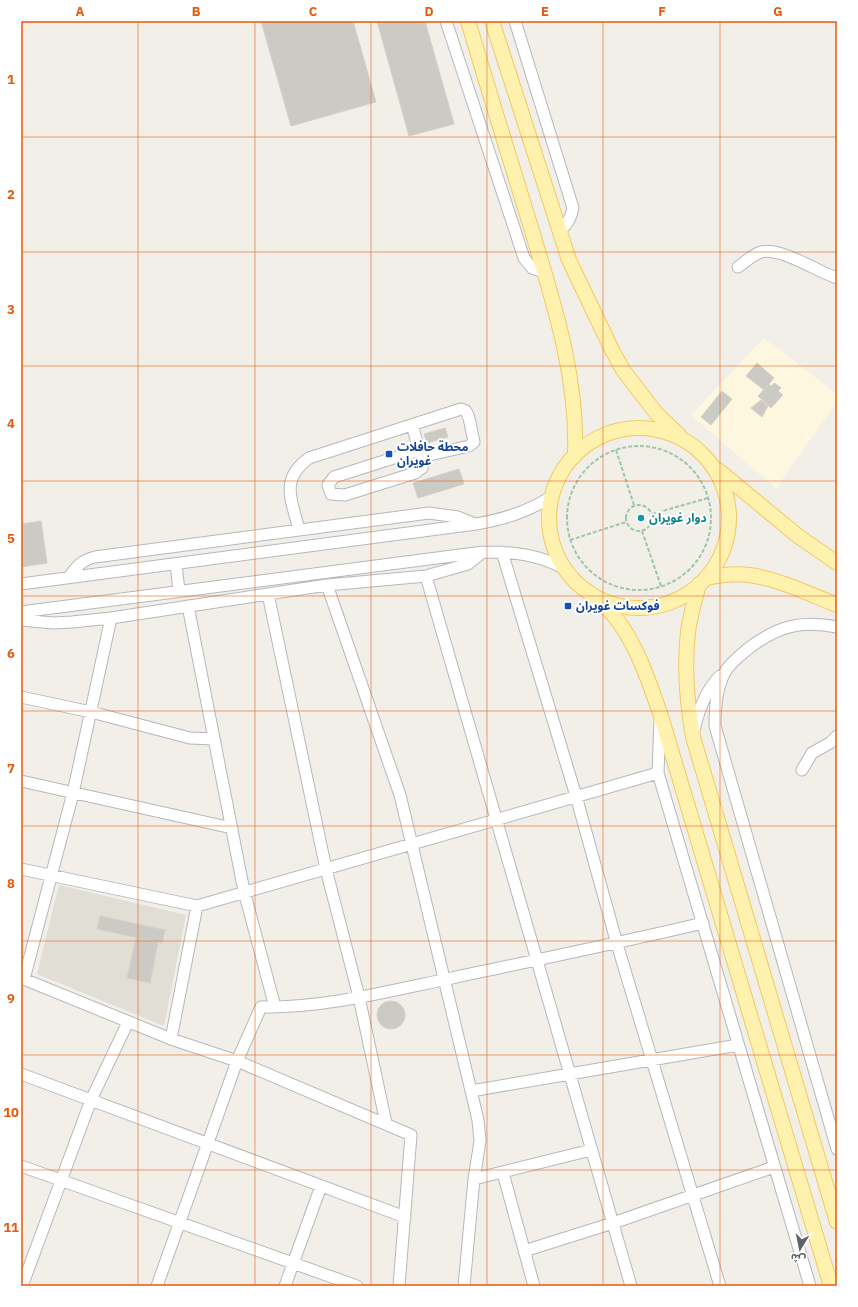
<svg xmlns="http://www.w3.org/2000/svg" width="858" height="1307" font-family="'IBM Plex Sans','Noto Sans Arabic',sans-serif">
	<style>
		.commercial { fill: #fef7e0 }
		.education { fill: #e1ded6 }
		.building { fill: #cccac5; stroke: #d6d1c6 }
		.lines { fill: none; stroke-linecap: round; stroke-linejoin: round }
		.minor-casing { stroke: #b5b8bc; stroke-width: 13 }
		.major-casing { stroke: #f2c960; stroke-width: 16 }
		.path { stroke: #9cc7a9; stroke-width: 2; stroke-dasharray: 4 2; stroke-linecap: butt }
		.minor { stroke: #fff; stroke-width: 11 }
		.major { stroke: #fff2af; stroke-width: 14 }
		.grid { fill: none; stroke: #e8590c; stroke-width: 1; stroke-opacity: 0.55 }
		.transit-dot { fill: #1a4fb4; stroke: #fff; stroke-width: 1.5 }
		.culture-dot { fill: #0f9aa8; stroke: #fff; stroke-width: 1.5 }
		.labels { text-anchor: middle; stroke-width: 4; stroke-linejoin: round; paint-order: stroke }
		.transit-label { font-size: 12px; font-weight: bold; fill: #164399; stroke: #fff; text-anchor: start }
		.culture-label { font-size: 12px; font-weight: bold; fill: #0d838f; stroke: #fff; text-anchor: start }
		.neatline { fill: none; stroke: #e8590c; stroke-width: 1.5 }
		.grid-label { font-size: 13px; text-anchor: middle; font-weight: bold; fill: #e8590c }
	</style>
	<rect width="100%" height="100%" fill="#f1efe8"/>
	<path class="commercial" d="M 764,338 L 837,394 L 837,402 L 783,478 L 778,490 L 691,415 Z"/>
	<path class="education" d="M 59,885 L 186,915 L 164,1026 L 37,974 Z"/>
	<path class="building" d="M 261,21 L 353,21 L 376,102 L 291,126 Z
		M 377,21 L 425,21 L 454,124 L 409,136 Z
		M 757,363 L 774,378 L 764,390 L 746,376 Z
		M 775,383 L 781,388 L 778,391 L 783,395 L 771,408 L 758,396 L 769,384 L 771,386 Z
		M 722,391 L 732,399 L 711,425 L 701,417 Z
		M 761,400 L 768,406 L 762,417 L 751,408 Z
		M 445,428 L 448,437 L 427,443 L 424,434 Z
		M 459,469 L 464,484 L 418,498 L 413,483 Z
		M 41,521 L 47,563 L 21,567 L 21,524 Z
		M 100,916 L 165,930 L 162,943 L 97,929 Z
		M 136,938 L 158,942 L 150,983 L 127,978 Z
		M377 1015a14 14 0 1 1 28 0a14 14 0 1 1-28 0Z"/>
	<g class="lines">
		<defs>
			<path id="minor" d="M 446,21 L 524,258 L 532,268 L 544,272
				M 515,21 L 573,208 C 571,219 567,224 559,232
				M 738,267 C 745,262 752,255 761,252 C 781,247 818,272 837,278
				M 412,425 L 423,463 L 422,468 L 415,473 L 345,495 L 331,494 L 328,485 L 334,477 L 419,450
				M 299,530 C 292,500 279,480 309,458 L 461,409 L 466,411 L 469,418 L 474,442 L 469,446 L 421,457
				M 502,552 L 576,796 L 617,944 L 720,1286
				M 176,564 L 179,591
				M 426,576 L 631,1286
				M 69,577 C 77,566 82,560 95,557 L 429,513 L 458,517 L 475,524
				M 21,584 L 476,524 C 504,519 527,512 551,497
				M 327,585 L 400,795 L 478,1120 L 480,1141 L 474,1179 L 464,1286
				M 268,594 L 326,869 L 359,997 L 386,1123
				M 188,606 L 244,891 L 275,1007
				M 21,612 L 483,552 C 512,552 539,554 565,569
				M 21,620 L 53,623 L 72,622 L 111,618 L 327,585 L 426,576 L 468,564 L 483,552
				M 837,627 C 801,620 778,626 749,648 C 741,655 730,663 725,672 C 716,688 715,708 715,726 L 837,1149
				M 21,697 L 91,712 L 190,738 L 214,739
				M 660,721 L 658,773 L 810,1286
				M 694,731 C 698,712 706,690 720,676
				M 802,770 L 812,753 L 830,743 L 837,736
				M 21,781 L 232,828
				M 21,869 L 197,906 L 658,773
				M 21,978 L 171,1039 L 237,1061 L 411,1135 L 399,1286
				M 24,979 L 73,793 L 111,618
				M 171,1039 L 197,906
				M 21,1074 L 405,1217
				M 471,1091 L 738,1045
				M 21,1166 L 357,1286
				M 503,1173 L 534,1286
				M 474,1179 L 591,1150
				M 524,1251 L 613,1223 L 774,1167
				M 22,1286 L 91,1100 L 128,1022
				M 157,1286 L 237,1061 L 261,1007 C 326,1008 389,991 452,978 C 536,960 619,943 703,923
				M 285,1286 L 321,1186"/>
			<path id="major" d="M 468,21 C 488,88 508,154 529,221 C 552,298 578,374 575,455
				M 492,21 L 569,260 L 612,350 L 623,370 L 656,413 L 679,435
				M549 518a90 90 0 1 1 180 0a90 90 0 1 1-180 0Z
				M 718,470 L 798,536 L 837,563
				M 706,578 C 720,575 735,573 749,575 C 779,579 809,594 837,605
				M 699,584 C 695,600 690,616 688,632 C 684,667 687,703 693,737 L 837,1222
				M 587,591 C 597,600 610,609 618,621 C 638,648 649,682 660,713 L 831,1286"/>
		</defs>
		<use href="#minor" class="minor-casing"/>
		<use href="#major" class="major-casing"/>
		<path class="path" d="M567 518a72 72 0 1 1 144 0a72 72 0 1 1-144 0Z
			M 616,450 L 634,505
			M626 518a13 13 0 1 1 26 0a13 13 0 1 1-26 0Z
			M 652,514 L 708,498
			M 642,531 L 661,586
			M 570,540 L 626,522"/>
		<use href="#minor" class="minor"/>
		<use href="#major" class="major"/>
	</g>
	<path class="grid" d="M 138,21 L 138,1286M 255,21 L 255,1286M 371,21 L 371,1286M 487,21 L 487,1286M 603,21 L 603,1286M 720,21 L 720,1286M 21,137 L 837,137M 21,252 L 837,252M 21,366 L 837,366M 21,481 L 837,481M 21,596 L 837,596M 21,711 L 837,711M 21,826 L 837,826M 21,941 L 837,941M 21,1055 L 837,1055M 21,1170 L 837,1170"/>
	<g class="transit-dot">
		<rect x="385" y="450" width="8" height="8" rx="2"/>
		<rect x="564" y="602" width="8" height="8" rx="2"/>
	</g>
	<circle class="culture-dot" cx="641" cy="518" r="4"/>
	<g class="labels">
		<g class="transit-label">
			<text x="397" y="451">محطة حافلات<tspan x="397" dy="14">غويران</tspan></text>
			<text x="576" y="610">فوكسات غويران</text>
		</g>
		<g class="culture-label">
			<text x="649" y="522">دوار غويران</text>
		</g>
	</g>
	<rect width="858" height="1307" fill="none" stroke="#ffffff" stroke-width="44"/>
	<g transform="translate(800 1249) rotate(190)" stroke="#ffffff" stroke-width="3" paint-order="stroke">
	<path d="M0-3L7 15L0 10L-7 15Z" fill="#5f6368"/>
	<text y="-6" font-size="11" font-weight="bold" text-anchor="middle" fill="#5f6368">ش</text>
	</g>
	<rect x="22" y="22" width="814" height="1263" class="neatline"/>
	<g class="grid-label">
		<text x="80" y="16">A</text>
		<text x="196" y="16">B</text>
		<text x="313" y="16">C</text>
		<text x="429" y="16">D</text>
		<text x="545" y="16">E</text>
		<text x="662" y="16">F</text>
		<text x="778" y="16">G</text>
		<text x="11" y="84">1</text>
		<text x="11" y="199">2</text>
		<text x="11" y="314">3</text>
		<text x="11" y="428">4</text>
		<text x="11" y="543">5</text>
		<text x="11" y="658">6</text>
		<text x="11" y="773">7</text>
		<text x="11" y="888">8</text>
		<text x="11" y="1003">9</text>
		<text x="11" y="1117">10</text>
		<text x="11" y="1232">11</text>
	</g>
</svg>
